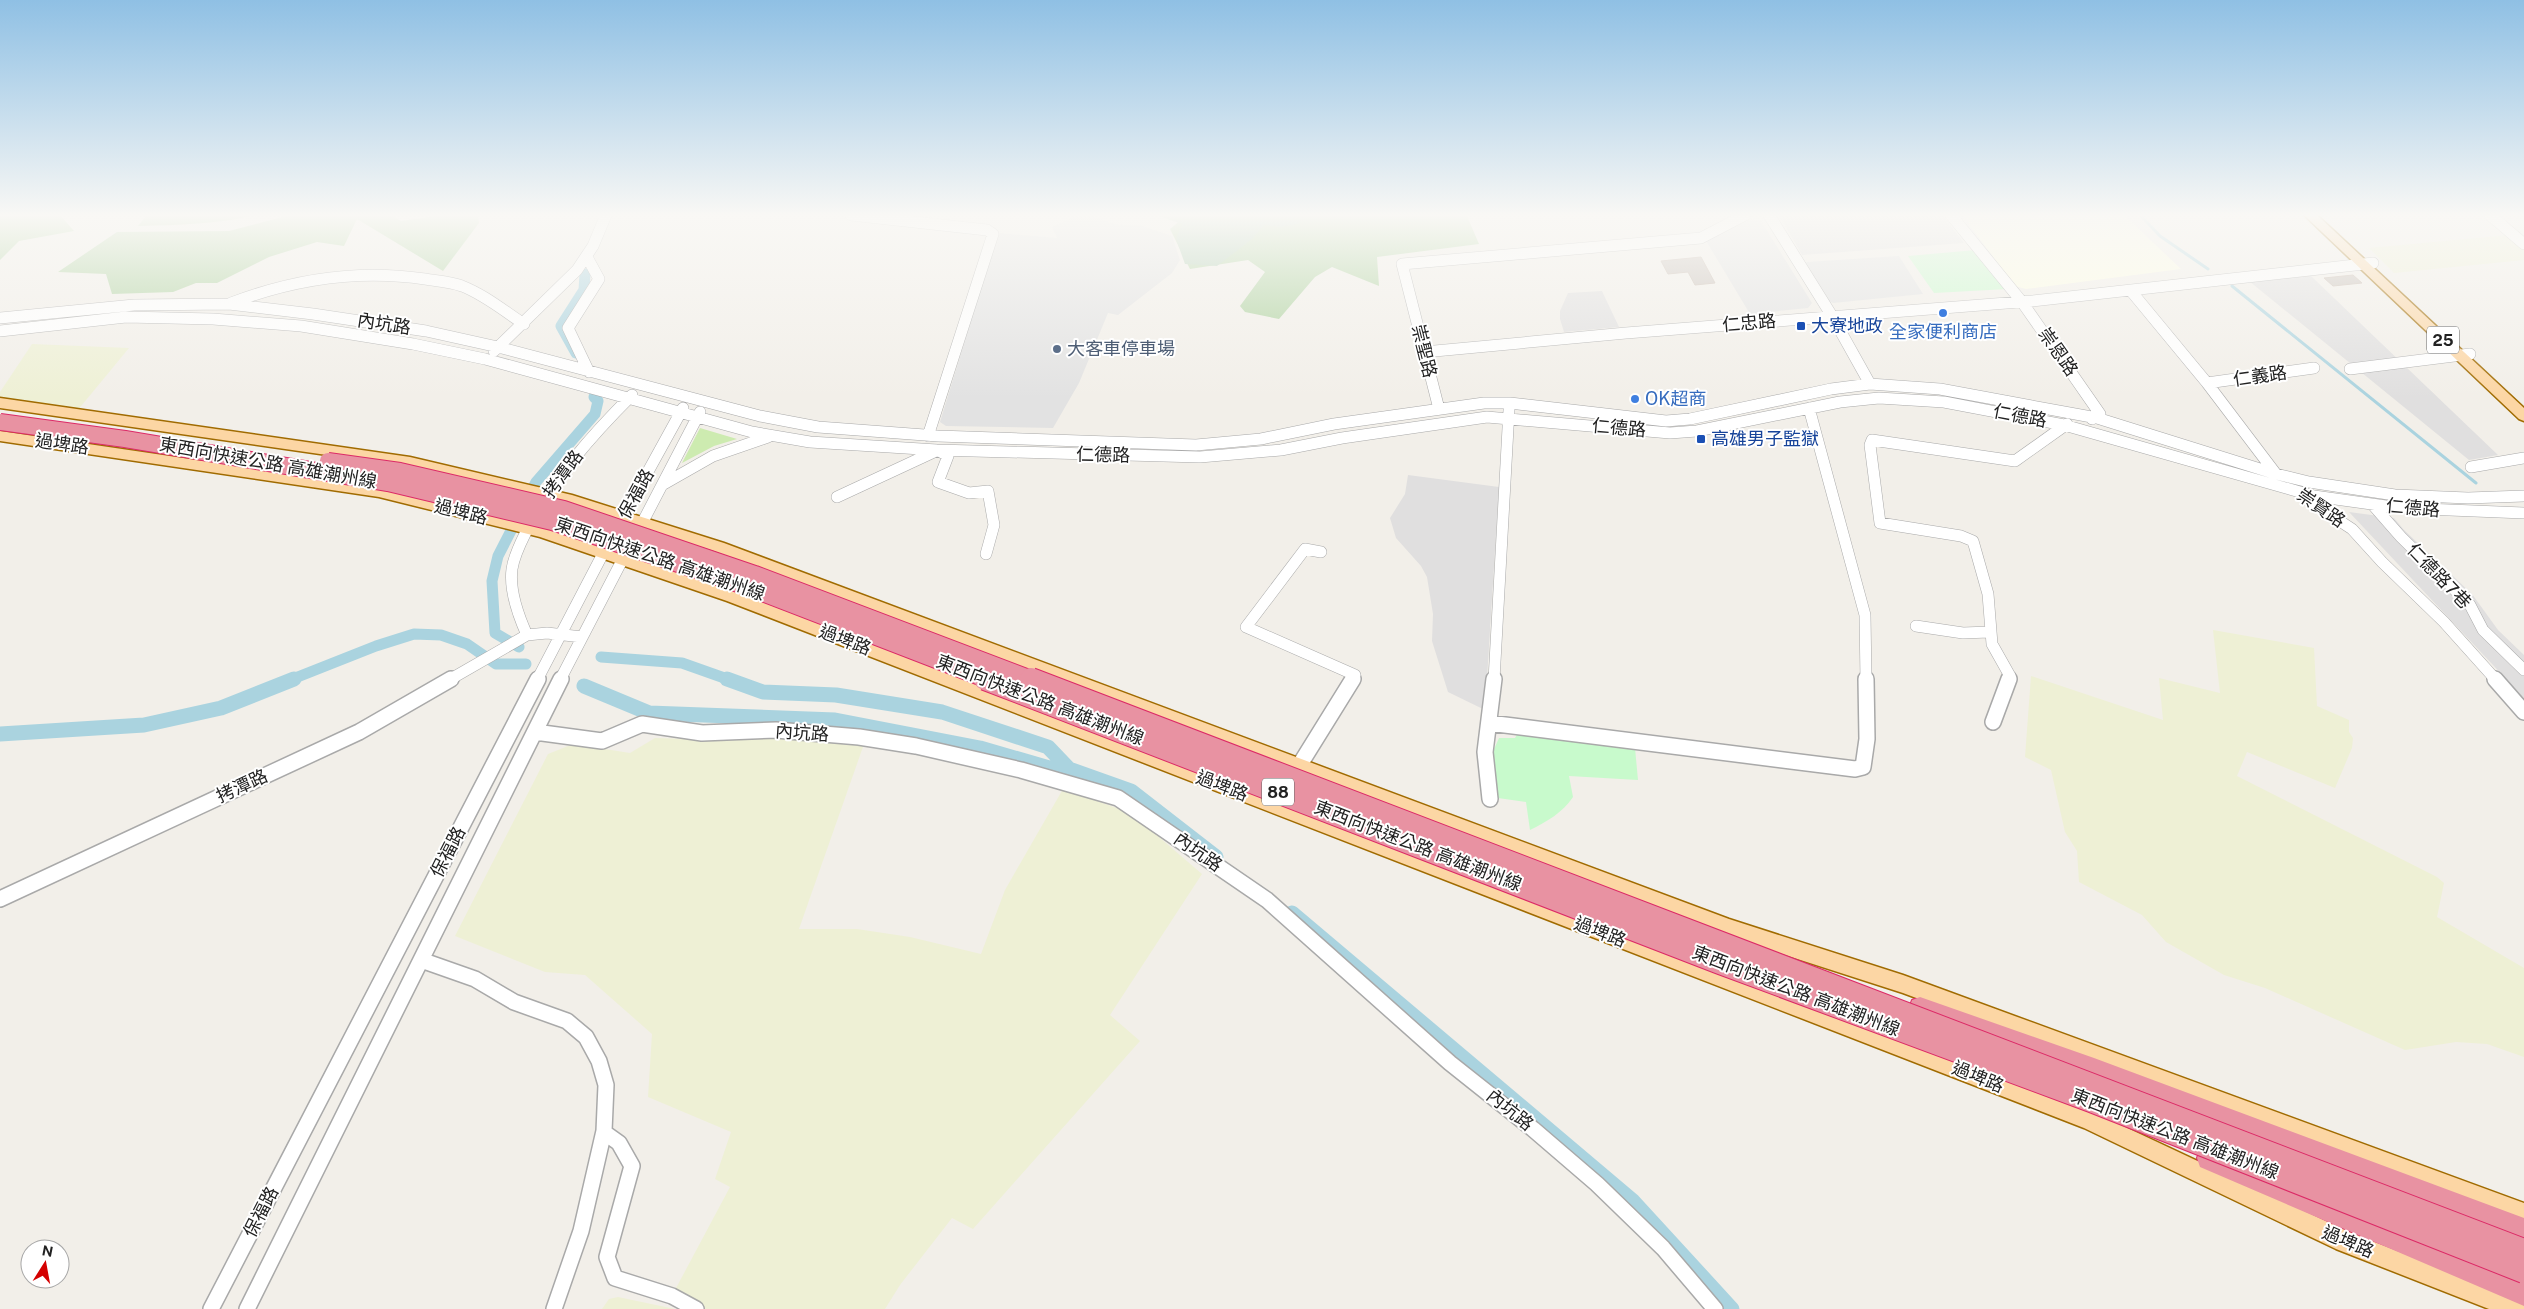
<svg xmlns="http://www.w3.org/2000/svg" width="2524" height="1309" font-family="'Public Sans','Noto Sans TC',sans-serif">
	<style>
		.residential { fill: #e0dfdf }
		.education { fill: #ffffe5 }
		.farmland { fill: #eef0d5 }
		.grass { fill: #cdebb0 }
		.forest { fill: #add19e }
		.cemetery { fill: #aacbaf }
		.park { fill: #c8facc }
		.parking { fill: #e2e2e2 }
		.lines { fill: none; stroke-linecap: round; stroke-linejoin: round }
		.stream { stroke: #aad3df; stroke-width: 3 }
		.canal-far1 { stroke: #aad3df; stroke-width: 11 }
		.canal { stroke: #aad3df; stroke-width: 15 }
		.building { fill: #c7bfb8; stroke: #c4b6ab }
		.minor-far1-casing { stroke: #a9a9a9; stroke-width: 12 }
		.minor-casing { stroke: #a9a9a9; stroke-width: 18 }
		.major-casing { stroke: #a06b00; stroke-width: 3 }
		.highway-casing { stroke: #dc2a67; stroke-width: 2 }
		.minor-far1 { stroke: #fff; stroke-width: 11 }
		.minor { stroke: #fff; stroke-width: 15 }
		.major { fill: #fcd6a4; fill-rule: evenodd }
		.highway { fill: #e892a2; fill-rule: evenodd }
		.highway-bridge-far1-casing { stroke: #dc2a67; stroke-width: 18; stroke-linecap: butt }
		.highway-bridge-casing { stroke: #dc2a67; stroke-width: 24; stroke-linecap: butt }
		.highway-bridge-far1 { stroke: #e892a2; stroke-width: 16 }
		.highway-bridge { stroke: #e892a2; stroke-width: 22 }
		.shop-dot { fill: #3f7fe0; stroke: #fff; stroke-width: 2 }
		.transit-dot { fill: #1a4fb4; stroke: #fff; stroke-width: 2 }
		.service-dot { fill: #5c6f8a; stroke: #fff; stroke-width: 2 }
		.labels { text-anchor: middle; stroke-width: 4; stroke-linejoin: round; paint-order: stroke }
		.shield { fill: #fff; stroke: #646464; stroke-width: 1 }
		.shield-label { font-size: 16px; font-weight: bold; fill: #222 }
		.street-label { font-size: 18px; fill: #222; stroke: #fff }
		.transit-label { font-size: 18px; fill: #164399; stroke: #fff; text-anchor: start }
		.shop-label { font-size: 18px; fill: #366cbe; stroke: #fff }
		.service-label { font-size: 18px; fill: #4e5e75; stroke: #fff; text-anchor: start }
	</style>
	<rect width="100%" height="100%" fill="#f2efe9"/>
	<path class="residential" d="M 1779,215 L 1942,215 L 1964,243 L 1802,255 Z
		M 2311,276 L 2498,455 L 2469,460 L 2249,281 Z
		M 1602,291 L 1619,327 L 1564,332 L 1560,319 L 1560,311 L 1568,293 Z
		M 1408,475 L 1499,487 L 1485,710 L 1448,692 L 1432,641 L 1433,614 L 1427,577 L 1421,566 L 1396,538 L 1390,518 L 1405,494 Z
		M 2349,512 L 2394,518 L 2404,530 L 2472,594 L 2498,630 L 2524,655 L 2524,698 Z"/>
	<path class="education" d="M 1962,215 L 2124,215 L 2181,269 L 2026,289 L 2015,286 Z"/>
	<path class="farmland" d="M 2509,235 L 2524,248 L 2524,260 L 2394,273 L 2369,248 Z
		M 32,344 L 129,348 L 77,411 L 0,401 L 0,392 Z
		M 2213,630 L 2314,648 L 2317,706 L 2349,720 L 2349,732 L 2353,738 L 2352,748 L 2335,788 L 2247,752 L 2237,776 L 2437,877 L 2444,883 L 2437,917 L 2524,968 L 2524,1057 L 2487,1044 L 2456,1042 L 2405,1050 L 2265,988 L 2224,975 L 2166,942 L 2142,915 L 2079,882 L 2077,851 L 2065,832 L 2051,770 L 2025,757 L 2031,676 L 2163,720 L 2159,678 L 2220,693 Z
		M 774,736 L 864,744 L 799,929 L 857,929 L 910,937 L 981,954 L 1005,890 L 1063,789 L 1131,813 L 1202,874 L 1110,1015 L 1140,1041 L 973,1229 L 952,1218 L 900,1285 L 885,1309 L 704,1309 L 675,1290 L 730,1187 L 715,1179 L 731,1132 L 648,1097 L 652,1034 L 585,975 L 545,972 L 455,936 L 548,754 L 573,744 L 630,753 L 655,738 L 722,740 Z
		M 618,1297 L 675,1309 L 602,1309 L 609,1299 Z"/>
	<path class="grass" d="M 700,428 L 737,439 L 714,446 L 682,463 Z"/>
	<path class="forest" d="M 0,215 L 60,215 L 74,231 L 19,241 L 0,260 Z
		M 147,215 L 256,215 C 217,224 178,225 138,226 Z
		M 290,215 L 391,215 L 401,221 L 444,215 L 478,215 L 479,223 L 443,271 L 357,219 L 344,246 L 317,242 L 269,257 L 217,283 L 196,283 L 173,292 L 112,294 L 106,274 L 58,272 L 117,232 L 229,231 Z
		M 1187,215 L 1470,215 L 1467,216 L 1479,244 L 1377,257 L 1379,286 L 1332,267 L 1315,277 L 1279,319 L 1245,312 L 1240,306 L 1265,272 L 1248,260 L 1190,269 L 1170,229 Z"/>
	<path class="cemetery" d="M 1156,215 L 1303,215 L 1298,224 L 1280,227 L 1264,225 L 1252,239 L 1217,266 L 1185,264 L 1176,239 L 1182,224 Z"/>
	<path class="park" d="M 1976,250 L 2008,289 L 1934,293 L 1908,256 Z
		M 1518,733 L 1635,748 L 1638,780 L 1569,776 L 1573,797 C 1562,813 1548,821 1530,830 L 1526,802 L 1498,798 L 1491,756 L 1499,738 L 1515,738 Z"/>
	<path class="parking" d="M 1078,215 L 1089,215 L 1115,224 L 1143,226 L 1172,236 L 1180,260 L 1172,273 L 1118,315 L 1108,313 L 1079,383 L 1053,428 L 946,426 L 940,422 L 998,233 L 1057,238 L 1052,227 Z
		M 1752,219 L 1761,221 L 1812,303 L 1808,308 L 1750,314 L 1705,239 Z
		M 1899,256 L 1923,294 L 1833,303 L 1823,298 L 1803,267 L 1807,262 Z"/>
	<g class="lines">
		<path class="stream" d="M 2140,215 L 2160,236 L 2208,269
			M 2232,286 L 2476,483"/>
		<path class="canal-far1" d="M 576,353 L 561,326 L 584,290 L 585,274
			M 519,647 L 495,633 L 492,581 L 498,556 L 536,482 L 595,414 L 598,401 L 594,397
			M 601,657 L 682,663 L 730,680
			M 290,680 L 376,646 L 414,634 L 441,635 L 467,644 L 496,664 L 526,664"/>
		<path class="canal" d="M 727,679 L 763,692 L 836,695 L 942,712 L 1048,747 L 1069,769
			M 584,686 L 649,713 L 835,720 L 980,748 L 1056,770 L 1069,769 L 1131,791 L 1216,857
			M 0,734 L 144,725 L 221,708 L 294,679
			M 1292,913 L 1633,1201 L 1732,1309"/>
	</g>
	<path class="building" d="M 1701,257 L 1715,283 L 1695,285 L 1688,272 L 1668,274 L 1661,261 Z
		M 2353,275 L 2362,283 L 2333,286 L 2324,278 Z"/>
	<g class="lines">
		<defs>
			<path id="minor-far1" d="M 851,215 L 987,230 L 993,234 L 928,436
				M 1769,215 L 1832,316 L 1870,384
				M 1951,215 L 2022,302 L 2100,414 L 2092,419
				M 2490,215 L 2524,244
				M 587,257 L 599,279 L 568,328 L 589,372
				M 2131,291 L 2207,383 L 2276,474
				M 231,303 C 294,279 358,269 425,279 C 437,281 451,282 462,286 C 485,295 504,311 524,324
				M 0,318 L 134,305 L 229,304 L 313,314 L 426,331 L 498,347 L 760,416 L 818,427 L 938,436 L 1196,445 L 1261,439 L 1334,424 L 1484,403 L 1510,403 L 1666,421 L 1690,419 L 1831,389 L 1870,384 L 1940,389 L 2097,418 L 2276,474 L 2309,482 L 2395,495 L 2468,498 L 2524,496
				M 0,331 L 126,317 L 213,319 L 301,326 L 413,344 L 485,359 L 752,432 L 810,442 L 937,450 L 1200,457 L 1281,450 L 1342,438 L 1487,417 L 1670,433 L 1697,431 L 1840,402 L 1879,398 L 1944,402 L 2064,425 L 2314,496 L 2400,508 L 2524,513
				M 494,351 L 577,270 L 593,246 L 606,215
				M 1424,352 L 1626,333 L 2032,301 L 2373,263
				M 2350,369 L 2470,354
				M 2207,383 L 2314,368
				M 1809,408 L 1865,615 L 1866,680
				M 1439,409 L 1402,264 L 1701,238 L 1745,215
				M 937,450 L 948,456 L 938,482 L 969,493 L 988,491 L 994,525 L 986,554
				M 2471,467 L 2524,458
				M 662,485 L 713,456 L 768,437
				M 837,497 L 936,451
				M 2303,497 L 2352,529 L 2382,562 L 2444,622 L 2496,680
				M 2372,504 L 2401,537 L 2470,605 L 2483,630 L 2524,670
				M 618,526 L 683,408
				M 638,531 L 700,412
				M 1321,552 L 1305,549 L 1246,627 L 1355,675 L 1352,680
				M 1916,626 L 1963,633 L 1989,632
				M 527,635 C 518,615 509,591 512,569 C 514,555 521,542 527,530 C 554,478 591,436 632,395
				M 449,680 L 527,635 L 547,633 L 582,637
				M 537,680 L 608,544
				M 560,680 L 628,549
				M 1494,680 L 1509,410
				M 2008,680 L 2010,676 L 1992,644 L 1988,594 L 1973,541 L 1961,536 L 1880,523 L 1870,445 L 1872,440 L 2015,461 L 2067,424"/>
			<path id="minor" d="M 2495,679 L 2524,712
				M 1993,722 L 2009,679
				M 1489,723 L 1855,769 L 1863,767 L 1867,739 L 1866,679
				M 535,732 L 602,741 L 642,724 L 702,733 L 776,730 L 859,737 L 916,746 L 1021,770 L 1118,798 L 1267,900 L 1450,1063 L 1533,1129 L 1597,1184 L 1663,1248 L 1715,1309
				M 1299,766 L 1353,679
				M 1490,799 L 1485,752 L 1494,679
				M 0,899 L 359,732 L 451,679
				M 421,960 L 475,979 L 514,1002 L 567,1021 L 586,1037 L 599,1061 L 606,1085 L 604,1131 L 581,1231 L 554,1309
				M 605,1133 L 619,1143 L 632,1166 L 607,1257 L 615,1278 L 672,1296 L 696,1309
				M 211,1309 L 538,679
				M 247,1309 L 561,679"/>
			<path id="major" d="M 2304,215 L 2317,215 L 2524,408 L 2524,421 L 2519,419 Z
				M 0,398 L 410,457 L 572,495 L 724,543 L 1729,919 L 1903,975 L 2524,1203 L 2524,1225 L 1903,993 L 1729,937 L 714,551 L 571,505 L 410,467 L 0,408 Z
				M 0,431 L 379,487 L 542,526 L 739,593 L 2089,1110 L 2349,1232 L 2524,1301 L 2524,1309 L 2489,1309 L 2336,1249 L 2084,1128 L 727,601 L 540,537 L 379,497 L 0,441 Z"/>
			<path id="highway" d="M 1920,997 L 2094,1058 L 2524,1218 L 2524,1242 L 2094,1080 L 1912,1016 L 1909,1008 L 1912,1000 Z
				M 2209,1146 L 2524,1280 L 2524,1306 L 2200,1167 L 2197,1158 L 2200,1149 Z"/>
		</defs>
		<use href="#minor-far1" class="minor-far1-casing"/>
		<use href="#minor" class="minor-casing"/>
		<use href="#major" class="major-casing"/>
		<use href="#highway" class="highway-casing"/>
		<use href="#minor-far1" class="minor-far1"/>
		<use href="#minor" class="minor"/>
		<use href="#major" class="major"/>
		<use href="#highway" class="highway"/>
		<defs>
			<path id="highway-bridge-far1" d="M 0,422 L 125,439 L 388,483 L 552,522 L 744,586 L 988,680
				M 328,461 L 400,471 L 564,509 L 755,574 L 1034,680"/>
			<path id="highway-bridge" d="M 985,679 L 1720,963 L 2091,1101 L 2524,1272
				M 1031,679 L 2524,1250"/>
		</defs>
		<use href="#highway-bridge-far1" class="highway-bridge-far1-casing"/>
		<use href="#highway-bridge" class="highway-bridge-casing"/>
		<use href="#highway-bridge-far1" class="highway-bridge-far1"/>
		<use href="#highway-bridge" class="highway-bridge"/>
	</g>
	<linearGradient id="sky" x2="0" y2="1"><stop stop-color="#8fc0e4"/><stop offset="0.54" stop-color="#f9f8f5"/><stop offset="1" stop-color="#f9f8f5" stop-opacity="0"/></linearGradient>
	<rect width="2524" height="398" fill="url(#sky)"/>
	<g class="shop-dot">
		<circle cx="1943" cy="313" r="5"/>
		<circle cx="1635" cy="399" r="5"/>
	</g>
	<g class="transit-dot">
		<rect x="1796" y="321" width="10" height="10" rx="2.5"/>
		<rect x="1696" y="434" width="10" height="10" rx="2.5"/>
	</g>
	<circle class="service-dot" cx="1057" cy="349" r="5"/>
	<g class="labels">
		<g class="shield">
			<rect x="2427" y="326.5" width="32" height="27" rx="4"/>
			<rect x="1262" y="778.5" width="32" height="27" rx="4"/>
		</g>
		<g class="shield-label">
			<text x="2443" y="346">25</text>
			<text x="1278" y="798">88</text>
		</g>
		<g class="street-label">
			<text transform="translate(1749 323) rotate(-5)" y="6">仁忠路</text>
			<text transform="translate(384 324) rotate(9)" y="6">內坑路</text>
			<text transform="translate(1424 351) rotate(76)" y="6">崇聖路</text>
			<text transform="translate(2058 352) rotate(55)" y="6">崇恩路</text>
			<text transform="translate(2260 376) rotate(-8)" y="6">仁義路</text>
			<text transform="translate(2020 416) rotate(11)" y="6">仁德路</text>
			<text transform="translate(1619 428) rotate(5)" y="6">仁德路</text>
			<text transform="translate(62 444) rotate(8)" y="6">過埤路</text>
			<text transform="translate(1103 455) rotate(1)" y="6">仁德路</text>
			<text transform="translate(268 463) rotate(10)" y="6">東西向快速公路 高雄潮州線</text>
			<text transform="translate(563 474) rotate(-54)" y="6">拷潭路</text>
			<text transform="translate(636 494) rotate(-61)" y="6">保福路</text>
			<text transform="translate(2321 508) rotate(34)" y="6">崇賢路</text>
			<text transform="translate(2413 508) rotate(5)" y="6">仁德路</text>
			<text transform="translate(461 512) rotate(14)" y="6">過埤路</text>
			<text transform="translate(660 559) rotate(19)" y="6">東西向快速公路 高雄潮州線</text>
			<text transform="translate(2439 576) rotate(46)" y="6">仁德路7巷</text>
			<text transform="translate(845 640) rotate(21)" y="6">過埤路</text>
			<text transform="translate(1040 700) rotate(21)" y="6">東西向快速公路 高雄潮州線</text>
			<text transform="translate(802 733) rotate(4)" y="6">內坑路</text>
			<text transform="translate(242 786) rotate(-25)" y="6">拷潭路</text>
			<text transform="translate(1222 786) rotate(21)" y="6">過埤路</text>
			<text transform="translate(1418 846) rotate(21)" y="6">東西向快速公路 高雄潮州線</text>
			<text transform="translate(448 852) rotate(-63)" y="6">保福路</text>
			<text transform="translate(1198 852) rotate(35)" y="6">內坑路</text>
			<text transform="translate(1600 932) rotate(21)" y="6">過埤路</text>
			<text transform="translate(1796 991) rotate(21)" y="6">東西向快速公路 高雄潮州線</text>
			<text transform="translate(1978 1077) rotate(22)" y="6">過埤路</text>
			<text transform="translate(1510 1110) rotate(39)" y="6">內坑路</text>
			<text transform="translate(2175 1134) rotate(21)" y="6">東西向快速公路 高雄潮州線</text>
			<text transform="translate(261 1212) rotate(-63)" y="6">保福路</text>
			<text transform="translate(2348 1242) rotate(23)" y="6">過埤路</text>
		</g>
		<g class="transit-label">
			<text x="1811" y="332">大寮地政</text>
			<text x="1711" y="445">高雄男子監獄</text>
		</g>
		<g class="shop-label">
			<text x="1943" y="338">全家便利商店</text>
			<text x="1645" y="405" text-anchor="start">OK超商</text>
		</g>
		<g class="service-label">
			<text x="1067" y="355">大客車停車場</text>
		</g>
	</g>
	<g transform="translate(45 1264) rotate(11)"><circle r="24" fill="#ffffff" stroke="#a7a7a7"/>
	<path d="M0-4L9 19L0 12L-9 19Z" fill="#d40000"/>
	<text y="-8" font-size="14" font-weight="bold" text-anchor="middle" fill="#222222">N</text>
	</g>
</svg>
